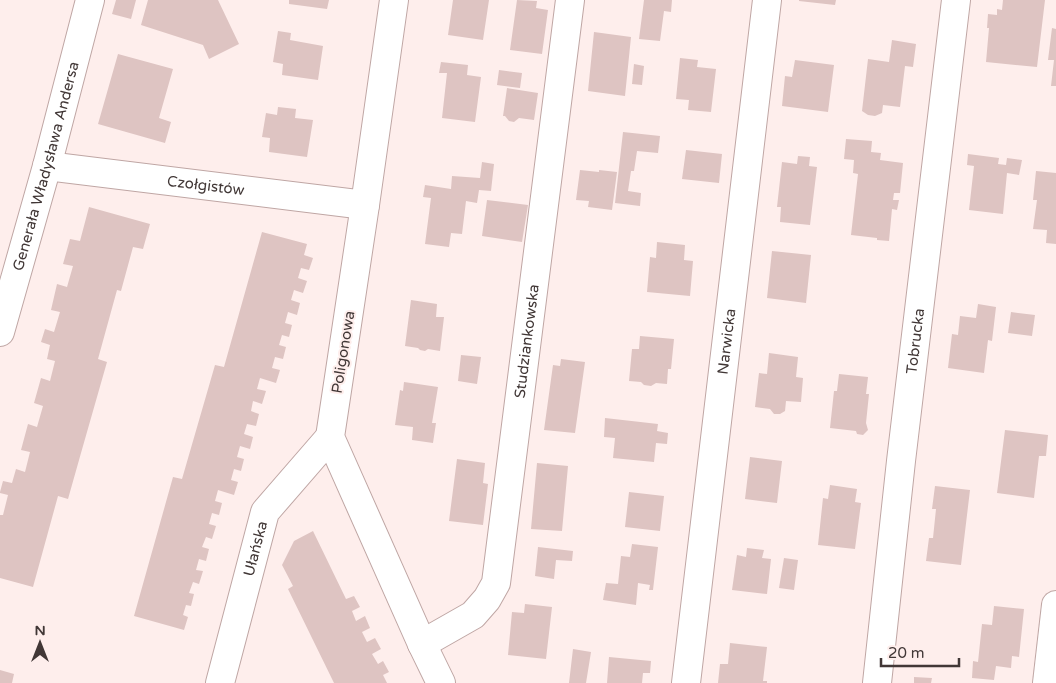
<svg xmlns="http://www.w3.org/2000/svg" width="1056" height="683" font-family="'Varela Round',sans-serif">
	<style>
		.building { fill: #dec4c2 }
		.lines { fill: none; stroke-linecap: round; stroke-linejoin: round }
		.minor-casing { stroke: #bfa6a4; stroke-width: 30 }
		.minor { stroke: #fff; stroke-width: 28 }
		.labels { text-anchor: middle; stroke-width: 4; stroke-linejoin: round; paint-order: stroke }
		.street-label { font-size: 15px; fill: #413736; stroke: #feeeec }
	</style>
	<rect width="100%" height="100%" fill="#feeeec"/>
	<path class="building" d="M 116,0 L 136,0 L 131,19 L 112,14 Z
		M 148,0 L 218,0 L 239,44 L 209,59 L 203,45 L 141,25 Z
		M 289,0 L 329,0 L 327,9 L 289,4 Z
		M 453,0 L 489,0 L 483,40 L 448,35 Z
		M 517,0 L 537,1 L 536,8 L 548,10 L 542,54 L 510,50 Z
		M 644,0 L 672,0 L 671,12 L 664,11 L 660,41 L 639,39 Z
		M 799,0 L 836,0 L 835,5 L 799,1 Z
		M 1003,0 L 1045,0 L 1037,67 L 986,62 L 989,28 L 987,28 L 988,14 L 997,15 L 997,9 L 1002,10 Z
		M 1052,28 L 1056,29 L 1056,86 L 1051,86 L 1054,60 L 1048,60 Z
		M 278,31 L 291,33 L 290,40 L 323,46 L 318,80 L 282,75 L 283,64 L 273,62 Z
		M 594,32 L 631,37 L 625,96 L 588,91 Z
		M 892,40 L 916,44 L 913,67 L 905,66 L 900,107 L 883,105 L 882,113 L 875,116 L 868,115 L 862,111 L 868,59 L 889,62 Z
		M 118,54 L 173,69 L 159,118 L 171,122 L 165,143 L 98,124 Z
		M 680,58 L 698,60 L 697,67 L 716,69 L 711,112 L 688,110 L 689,100 L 676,99 Z
		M 795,60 L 834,65 L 828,112 L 782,106 L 785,76 L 792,77 Z
		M 441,62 L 468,65 L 467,75 L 481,77 L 475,122 L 442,118 L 447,73 L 439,73 Z
		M 634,64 L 644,66 L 642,85 L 632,84 Z
		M 499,70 L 522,73 L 520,88 L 497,85 Z
		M 507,88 L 538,93 L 534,120 L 519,118 L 514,122 L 509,121 L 505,116 L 503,116 Z
		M 278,107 L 296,109 L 295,118 L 313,120 L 307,157 L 269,152 L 270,138 L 262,137 L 266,113 L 277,115 Z
		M 623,132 L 660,136 L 658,153 L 637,151 L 634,171 L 631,171 L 628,191 L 641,193 L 640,206 L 615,203 Z
		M 846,139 L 872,141 L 871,152 L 881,153 L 880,160 L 903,163 L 900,193 L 894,193 L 893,200 L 899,200 L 897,210 L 892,209 L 889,241 L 877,240 L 877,238 L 851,235 L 858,174 L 853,173 L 854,160 L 844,159 Z
		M 686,150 L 722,154 L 719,183 L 682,179 Z
		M 968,154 L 999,158 L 998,164 L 1006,165 L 1007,158 L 1022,160 L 1019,175 L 1007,173 L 1003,214 L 969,210 L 974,166 L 967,165 Z
		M 798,156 L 810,157 L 809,166 L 817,167 L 810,225 L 780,222 L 781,207 L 777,207 L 782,162 L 797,164 Z
		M 482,162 L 494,164 L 491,191 L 479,190 L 477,203 L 466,201 L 462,234 L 451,233 L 449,247 L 425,244 L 431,198 L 423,197 L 425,185 L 451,189 L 452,176 L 480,178 Z
		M 580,170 L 599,172 L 599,170 L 617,172 L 612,210 L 588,207 L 589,201 L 576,200 Z
		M 1036,171 L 1056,173 L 1056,244 L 1046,243 L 1047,230 L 1033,229 L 1037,200 L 1033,200 Z
		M 487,200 L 528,205 L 522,242 L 482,236 Z
		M 89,207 L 150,224 L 143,249 L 133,247 L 121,291 L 117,290 L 98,359 L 107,362 L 81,453 L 68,499 L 58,496 L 33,587 L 0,578 L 0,515 L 3,515 L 8,495 L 0,493 L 0,492 L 3,481 L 12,483 L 16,469 L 25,472 L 30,452 L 21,450 L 28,424 L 37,427 L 43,406 L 34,403 L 41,378 L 50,381 L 55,361 L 47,359 L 50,345 L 41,342 L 45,329 L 54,332 L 60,312 L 51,310 L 57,284 L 67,287 L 73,266 L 63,264 L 70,239 L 80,241 Z
		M 262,232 L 307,244 L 304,255 L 313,258 L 309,270 L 301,268 L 298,278 L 307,281 L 303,293 L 294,290 L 291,300 L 300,303 L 297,315 L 288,312 L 285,323 L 292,325 L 289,337 L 282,335 L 279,345 L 286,347 L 283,359 L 275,357 L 272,368 L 280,370 L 276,383 L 260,378 L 257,389 L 266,391 L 262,404 L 253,401 L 251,411 L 259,414 L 256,426 L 247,424 L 244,434 L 253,437 L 250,449 L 240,446 L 237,457 L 244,459 L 241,471 L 234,469 L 231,480 L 238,482 L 234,495 L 218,490 L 215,501 L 222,503 L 219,515 L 212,513 L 209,524 L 216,526 L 212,539 L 206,537 L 202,547 L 209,549 L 206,561 L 199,559 L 196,570 L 203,571 L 199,584 L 193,582 L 189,593 L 194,594 L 191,606 L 186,605 L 183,615 L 188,617 L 184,630 L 134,616 L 173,477 L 182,479 L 215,365 L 224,367 Z
		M 657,242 L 685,245 L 684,260 L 693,261 L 690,296 L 647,292 L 650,257 L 656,258 Z
		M 772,251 L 811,255 L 806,303 L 767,298 Z
		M 411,300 L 437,304 L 436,317 L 444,317 L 440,351 L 428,349 L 425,351 L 420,350 L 418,348 L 405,346 Z
		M 978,304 L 996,307 L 992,341 L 988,340 L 984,373 L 948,368 L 952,334 L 958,335 L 960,316 L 976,318 Z
		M 1011,312 L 1035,315 L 1032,336 L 1008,333 Z
		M 640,336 L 674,339 L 671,369 L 668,369 L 667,384 L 656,383 L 651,386 L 644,385 L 641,382 L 629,381 L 632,349 L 639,349 Z
		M 769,353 L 798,357 L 796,377 L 803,378 L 801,402 L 786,401 L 785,411 L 780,414 L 774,414 L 770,409 L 755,407 L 759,373 L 767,374 Z
		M 461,355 L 481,357 L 477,384 L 458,381 Z
		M 561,359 L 585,362 L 575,433 L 544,430 L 553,365 L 560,366 Z
		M 839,374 L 868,377 L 866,394 L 869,394 L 866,423 L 868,430 L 863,435 L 857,434 L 856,431 L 830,428 L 834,391 L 837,391 Z
		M 404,382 L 438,387 L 432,423 L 436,423 L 433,443 L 412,440 L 413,427 L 395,425 L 400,390 L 403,391 Z
		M 605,418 L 658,424 L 657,431 L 668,433 L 667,444 L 656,443 L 654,462 L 613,458 L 615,438 L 604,437 Z
		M 1005,430 L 1048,435 L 1046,456 L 1039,456 L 1034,498 L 997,493 Z
		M 750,457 L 782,461 L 777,503 L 745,499 Z
		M 457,459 L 485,463 L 483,483 L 488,484 L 483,525 L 449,521 Z
		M 537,463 L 568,466 L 562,531 L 531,529 Z
		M 830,485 L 857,489 L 855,502 L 861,503 L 855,549 L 818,545 L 823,498 L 828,499 Z
		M 935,486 L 970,490 L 961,565 L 926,561 L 929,538 L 933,538 L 936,509 L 932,509 Z
		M 629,492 L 664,496 L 660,531 L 625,527 Z
		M 313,531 L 346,599 L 354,596 L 360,607 L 352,611 L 356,621 L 365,616 L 370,628 L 362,632 L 367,642 L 375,638 L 381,649 L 372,654 L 378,664 L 383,661 L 389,672 L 383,675 L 387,683 L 334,683 L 288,589 L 293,586 L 282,565 L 294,541 Z
		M 632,544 L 658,547 L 653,590 L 649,590 L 650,585 L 638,583 L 636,605 L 603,600 L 606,583 L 618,584 L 621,556 L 630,557 Z
		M 538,547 L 573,551 L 572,561 L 556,560 L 554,579 L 535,576 Z
		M 747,548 L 764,550 L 762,558 L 771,559 L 767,594 L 732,590 L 737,555 L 746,557 Z
		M 784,558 L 798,560 L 794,590 L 779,588 Z
		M 525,604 L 552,607 L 546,659 L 508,655 L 512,612 L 524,613 Z
		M 994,606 L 1024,609 L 1019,657 L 1012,656 L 1011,668 L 996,666 L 994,680 L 972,678 L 973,661 L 978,662 L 982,624 L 992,625 Z
		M 730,643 L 767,647 L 763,681 L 767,681 L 767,683 L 718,683 L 720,664 L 728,664 Z
		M 573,649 L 591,652 L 586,683 L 569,683 Z
		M 609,657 L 651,661 L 650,673 L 643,673 L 642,683 L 607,683 Z
		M 0,670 L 14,674 L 12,683 L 0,683 Z
		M 914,677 L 932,678 L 931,683 L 914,683 Z"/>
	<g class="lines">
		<defs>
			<g id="minor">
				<path d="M 394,0 L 365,205 L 330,437 L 422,644 L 441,683"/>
				<path id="s1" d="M 47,166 L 365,205"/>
				<path id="s2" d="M 0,332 L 47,166 L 90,0"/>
				<path id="s3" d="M 422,644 L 473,615 L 487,599 L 496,583 L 570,0"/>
				<path id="s4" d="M 220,683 L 265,512 L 330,437"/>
				<path id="s5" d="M 686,683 L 767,0"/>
				<path id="s6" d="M 877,683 L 901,461 L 956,0"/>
				<path d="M 1047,683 L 1056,605"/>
			</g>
		</defs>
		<use href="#minor" class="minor-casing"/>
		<use href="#minor" class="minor"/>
	</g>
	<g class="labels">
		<g class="street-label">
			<text dy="5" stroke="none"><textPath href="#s2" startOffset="172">Generała Władysława Andersa</textPath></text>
			<text dy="5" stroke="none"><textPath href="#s1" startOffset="160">Czołgistów</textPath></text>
			<text dy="5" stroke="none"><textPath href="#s3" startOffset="342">Studziankowska</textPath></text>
			<text dy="5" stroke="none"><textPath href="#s5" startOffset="344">Narwicka</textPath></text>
			<text dy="5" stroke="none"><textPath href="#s6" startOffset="344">Tobrucka</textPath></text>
			<text transform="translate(343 352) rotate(-81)" y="5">Poligonowa</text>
			<text dy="5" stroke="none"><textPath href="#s4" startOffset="139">Ułańska</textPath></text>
		</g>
	</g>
	<g transform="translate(40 643)" stroke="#feeeec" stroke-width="4" paint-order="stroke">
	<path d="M0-4L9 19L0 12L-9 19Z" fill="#413736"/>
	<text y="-8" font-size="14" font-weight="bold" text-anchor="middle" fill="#413736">N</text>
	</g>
	<path d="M881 658v8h78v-8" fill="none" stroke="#413736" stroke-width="2.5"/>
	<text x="888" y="658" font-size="15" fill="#413736" stroke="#feeeec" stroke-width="4" paint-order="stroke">20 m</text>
</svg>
